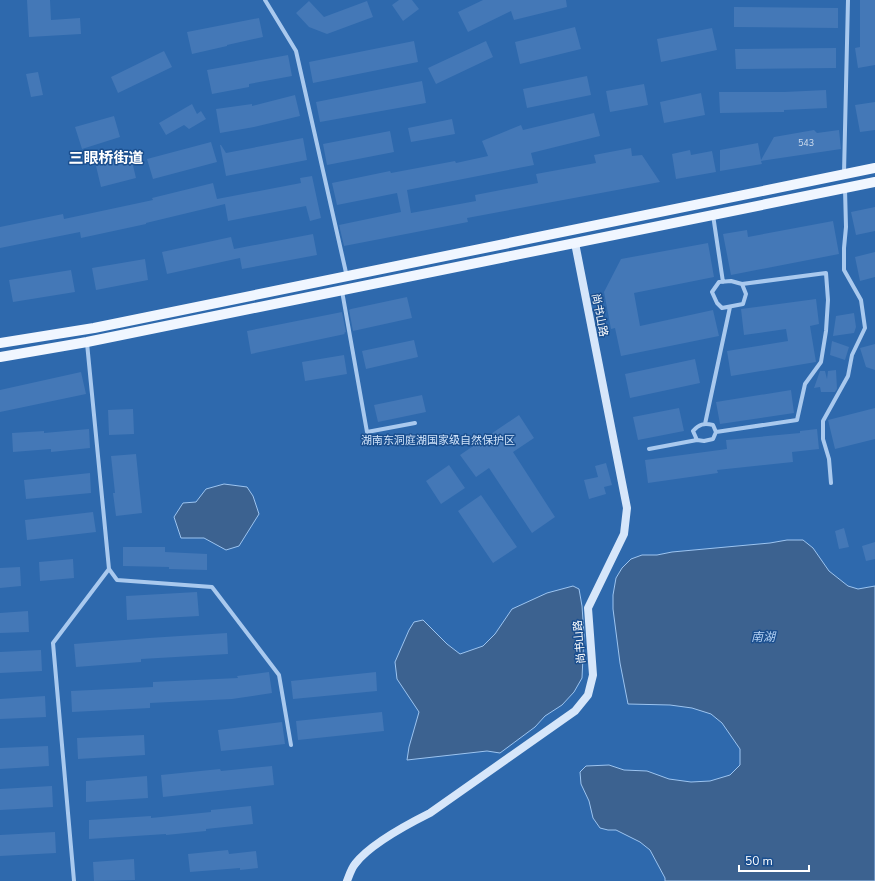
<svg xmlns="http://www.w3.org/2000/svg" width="875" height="881" font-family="'Nunito Sans','Noto Sans SC',sans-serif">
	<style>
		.green { fill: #2e69ad }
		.water { fill: #3c6290; stroke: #9cc4f0 }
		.building { fill: #4478b7 }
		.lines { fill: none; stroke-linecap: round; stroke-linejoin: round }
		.street { stroke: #a9c9ee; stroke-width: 4 }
		.secondary { stroke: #d6e6fa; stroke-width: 8 }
		.primary { stroke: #f0f6ff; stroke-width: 10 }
		.labels { text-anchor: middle; stroke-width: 3; stroke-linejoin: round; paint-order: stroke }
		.number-label { font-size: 9px; fill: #d0dded }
		.street-label { font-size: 11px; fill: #fff; stroke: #1b4f8f }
		.park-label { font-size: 11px; fill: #cfe3fa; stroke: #1b4f8f }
		.water-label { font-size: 12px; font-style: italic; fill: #b5d3f5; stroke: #1b4f8f }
		.district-label { font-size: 15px; font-weight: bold; fill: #fff; stroke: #1b4f8f }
	</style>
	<rect width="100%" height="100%" fill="#1b4f8f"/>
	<path class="green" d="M 0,0 L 875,0 L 875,881 L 0,881 Z"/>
	<path class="water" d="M 224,484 L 247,487 L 253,496 L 259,514 L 239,546 L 226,550 L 204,538 L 181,538 L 174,517 L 183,503 L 196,502 L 206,489 Z
		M 787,540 L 803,540 L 813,548 L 829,571 L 848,586 L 858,589 L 875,586 L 875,881 L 665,881 L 665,878 L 650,850 L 640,842 L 616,830 L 608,830 L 600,828 L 593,818 L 589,801 L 581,784 L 580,772 L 586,766 L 609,765 L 624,770 L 647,771 L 669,779 L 691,782 L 710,781 L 730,775 L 740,765 L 740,749 L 722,723 L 711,714 L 692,708 L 670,705 L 628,704 L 620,663 L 613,609 L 613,595 L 616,578 L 622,568 L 631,559 L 642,555 L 657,555 L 672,552 L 770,543 Z
		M 573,586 L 579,589 L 582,606 L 584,635 L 582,678 L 574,692 L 562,705 L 545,716 L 535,727 L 500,753 L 487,751 L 407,760 L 409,747 L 419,712 L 397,679 L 395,662 L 409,630 L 414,622 L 423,620 L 447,644 L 460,654 L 483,646 L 495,634 L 512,609 L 547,593 Z"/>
	<path class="building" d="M 27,0 L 50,0 L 51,20 L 80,18 L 81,34 L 29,37 Z
		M 399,0 L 412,0 L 419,9 L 403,21 L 392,5 Z
		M 483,0 L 566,0 L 567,7 L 514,20 L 511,11 L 468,32 L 458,12 Z
		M 860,0 L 875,0 L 875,65 L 858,68 L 855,48 L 860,47 Z
		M 309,1 L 324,17 L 367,1 L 373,17 L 327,34 L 309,27 L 296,13 Z
		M 734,7 L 838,8 L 838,28 L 734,27 Z
		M 259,18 L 263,37 L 227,45 L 227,46 L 192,54 L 187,32 Z
		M 575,27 L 581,49 L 520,64 L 515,42 Z
		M 712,28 L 717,50 L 661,62 L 657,39 Z
		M 414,41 L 418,62 L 313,83 L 309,62 Z
		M 486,41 L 493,57 L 436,84 L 428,68 Z
		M 836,48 L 836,68 L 736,69 L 735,49 Z
		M 164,51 L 172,67 L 118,93 L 111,77 Z
		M 288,55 L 292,76 L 249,84 L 249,87 L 212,94 L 207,70 Z
		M 38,72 L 43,95 L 31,97 L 26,74 Z
		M 587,76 L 591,95 L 527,108 L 523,89 Z
		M 422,81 L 426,103 L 320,122 L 316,102 Z
		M 644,84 L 648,105 L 610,112 L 606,91 Z
		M 826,90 L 827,108 L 784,110 L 784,112 L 720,113 L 719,92 L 784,92 Z
		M 701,93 L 705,115 L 664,123 L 660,102 Z
		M 295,95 L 300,116 L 254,127 L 220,133 L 216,109 L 252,104 L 252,106 Z
		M 875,102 L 875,130 L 860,132 L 855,105 Z
		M 192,104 L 197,114 L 201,111 L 206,119 L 189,129 L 184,125 L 166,135 L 159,123 Z
		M 594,113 L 600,136 L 531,153 L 534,165 L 407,190 L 411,213 L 476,201 L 475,195 L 538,183 L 536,174 L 596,163 L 594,155 L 631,148 L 632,156 L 642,155 L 660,182 L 467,218 L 468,222 L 344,246 L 339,225 L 401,212 L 397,193 L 337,205 L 332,183 L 390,171 L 391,173 L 455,161 L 456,163 L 488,156 L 482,141 L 521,125 L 523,130 Z
		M 114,116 L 120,137 L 82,149 L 75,127 Z
		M 452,119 L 455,134 L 411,142 L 408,128 Z
		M 814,130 L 817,133 L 839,130 L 841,149 L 761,161 L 762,164 L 720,171 L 720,150 L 758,143 L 761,160 L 774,137 Z
		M 390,131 L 394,152 L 327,165 L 323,144 Z
		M 303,138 L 307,160 L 226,176 L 220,145 L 221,145 L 226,153 Z
		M 211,142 L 217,162 L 153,179 L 147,159 Z
		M 690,150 L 691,155 L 712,151 L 716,172 L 676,179 L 672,154 Z
		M 131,157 L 136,178 L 101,187 L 96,166 Z
		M 312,176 L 321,218 L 310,221 L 306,206 L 228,221 L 225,204 L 146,223 L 146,224 L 81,238 L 80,232 L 0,248 L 0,227 L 63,214 L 64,219 L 153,200 L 152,198 L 213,183 L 217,199 L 301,183 L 300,178 Z
		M 875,207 L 875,231 L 856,235 L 851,212 Z
		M 833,221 L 839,254 L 731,275 L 723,234 L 747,230 L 748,237 Z
		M 313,234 L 317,255 L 242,269 L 240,258 L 167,274 L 162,252 L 231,237 L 234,249 Z
		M 708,243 L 714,277 L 634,293 L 640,326 L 713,310 L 719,336 L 621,356 L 615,328 L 611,329 L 604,292 L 621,259 Z
		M 875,252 L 875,277 L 860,281 L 855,257 Z
		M 145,259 L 148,280 L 96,290 L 92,268 Z
		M 71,270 L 75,292 L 13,302 L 9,280 Z
		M 407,297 L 412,318 L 353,331 L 349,310 L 351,309 Z
		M 816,299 L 819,324 L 810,326 L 816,362 L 731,376 L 727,351 L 788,341 L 786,329 L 744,335 L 741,309 Z
		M 342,312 L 346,332 L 344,333 L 345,334 L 251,354 L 247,331 Z
		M 854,313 L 856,327 L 854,333 L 833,336 L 836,316 Z
		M 414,340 L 418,357 L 366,369 L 362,351 Z
		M 832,341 L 849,347 L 845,360 L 830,355 Z
		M 875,344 L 875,370 L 866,367 L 860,348 Z
		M 344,355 L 347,374 L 305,381 L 302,362 Z
		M 695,359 L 700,383 L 630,398 L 625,374 Z
		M 836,370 L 837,389 L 835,392 L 821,392 L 820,387 L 814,388 L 820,371 L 825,371 L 827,379 L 828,371 Z
		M 81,372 L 86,394 L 0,412 L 0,390 Z
		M 791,390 L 794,413 L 720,424 L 716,402 Z
		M 422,395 L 426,412 L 378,422 L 374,405 Z
		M 679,408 L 684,431 L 638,440 L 633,417 Z
		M 875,408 L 875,439 L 835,449 L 828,420 Z
		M 133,409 L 134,434 L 109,435 L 108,410 Z
		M 519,415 L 534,438 L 513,452 L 555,517 L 532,533 L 489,468 L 476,477 L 460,455 Z
		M 89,429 L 90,448 L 51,452 L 51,449 L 13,452 L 12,433 L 44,431 L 44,433 Z
		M 817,429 L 819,449 L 792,452 L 793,462 L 717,470 L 718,473 L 648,483 L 645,460 L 727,449 L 726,440 L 800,433 L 800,431 Z
		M 136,454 L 142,513 L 116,516 L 113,493 L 115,493 L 111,456 Z
		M 606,463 L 612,485 L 604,487 L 606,494 L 589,499 L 584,480 L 598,477 L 595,466 Z
		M 449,465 L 465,488 L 441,504 L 426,481 Z
		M 90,473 L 91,493 L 26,499 L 24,480 Z
		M 481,495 L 517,547 L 493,563 L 458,511 Z
		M 93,512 L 96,532 L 27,540 L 25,520 Z
		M 844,528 L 849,547 L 839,549 L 835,531 Z
		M 875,542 L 875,559 L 866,561 L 862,546 Z
		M 123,547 L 165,547 L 165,552 L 207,554 L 207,570 L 169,569 L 169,567 L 123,566 Z
		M 73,559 L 74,578 L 40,581 L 39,562 Z
		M 20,567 L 21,586 L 0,588 L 0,568 Z
		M 197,592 L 199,616 L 127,620 L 126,596 Z
		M 28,611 L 29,632 L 0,633 L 0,613 Z
		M 227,633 L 228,654 L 141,659 L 141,662 L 76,667 L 74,644 L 149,638 Z
		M 41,650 L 42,671 L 0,673 L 0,652 Z
		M 269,672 L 272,693 L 232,699 L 150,703 L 150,708 L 72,712 L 71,691 L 153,687 L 153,682 L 238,678 L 237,676 Z
		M 376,672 L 377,691 L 293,699 L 291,681 Z
		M 45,696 L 46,717 L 0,719 L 0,699 Z
		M 382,712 L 384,731 L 298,740 L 296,721 Z
		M 282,722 L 285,744 L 221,751 L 218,730 Z
		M 144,735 L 145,755 L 78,759 L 77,738 Z
		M 48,746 L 49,766 L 0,769 L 0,748 Z
		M 272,766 L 274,785 L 163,797 L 161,775 L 220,769 L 221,771 Z
		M 147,776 L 148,798 L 86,802 L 86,781 Z
		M 52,786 L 53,807 L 0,810 L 0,789 Z
		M 251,806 L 253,824 L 206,829 L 206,831 L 166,835 L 166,834 L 89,839 L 89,820 L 151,816 L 151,818 L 211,812 L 211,810 Z
		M 55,832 L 56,853 L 0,856 L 0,835 Z
		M 228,850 L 229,854 L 256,851 L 258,868 L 240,870 L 240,868 L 190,872 L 188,854 Z
		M 134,859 L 135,880 L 94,881 L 93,862 Z"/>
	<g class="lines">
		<path class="street" d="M 265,0 L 296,51 L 347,277
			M 844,173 L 848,0
			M 713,215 L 723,282
			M 342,291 L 367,432 L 415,423
			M 705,424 L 730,307
			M 716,432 L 797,420 L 805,384 L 821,362 L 826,331 L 828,300 L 826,273 L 742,284 L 731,281 L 719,282 L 712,292 L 717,303 L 722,308 L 743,304 L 746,294 L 742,284
			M 649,449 L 697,440 L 693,431 C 699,424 704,423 713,425 L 716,432 L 713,439 L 704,441 L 697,440
			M 831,483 L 829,459 L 823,439 L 823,421 L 848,376 L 852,355 L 865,328 L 861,300 L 844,270 L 844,248 L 846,227 L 845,189
			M 109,569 L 117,580 L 212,587 L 279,675 L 291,745
			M 74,881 L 53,643 L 109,569 L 87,343"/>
		<path class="secondary" d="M 347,881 C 349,876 351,869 355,864 C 370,844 408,824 430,813 L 575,711 L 588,695 L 593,675 L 588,608 L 624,534 L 627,508 L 575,243"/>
		<path class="primary" d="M 0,343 L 94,328 L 875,168
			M 0,357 L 87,342 L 875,182"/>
	</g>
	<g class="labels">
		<g class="number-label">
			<text x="806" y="146">543</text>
		</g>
		<g class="street-label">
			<text transform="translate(600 315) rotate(79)" y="4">尚书山路</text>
			<text transform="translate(579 642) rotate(-95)" y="4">尚书山路</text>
		</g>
		<g class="park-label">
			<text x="438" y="444">湖南东洞庭湖国家级自然保护区</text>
		</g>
		<g class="water-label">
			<text x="763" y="641">南湖</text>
		</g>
		<g class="district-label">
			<text x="106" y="163">三眼桥街道</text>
		</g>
	</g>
	<path d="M739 865v6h70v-6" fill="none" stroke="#ffffff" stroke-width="2"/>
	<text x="745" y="865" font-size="12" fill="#ffffff" stroke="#1b4f8f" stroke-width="3" paint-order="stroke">50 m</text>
</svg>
